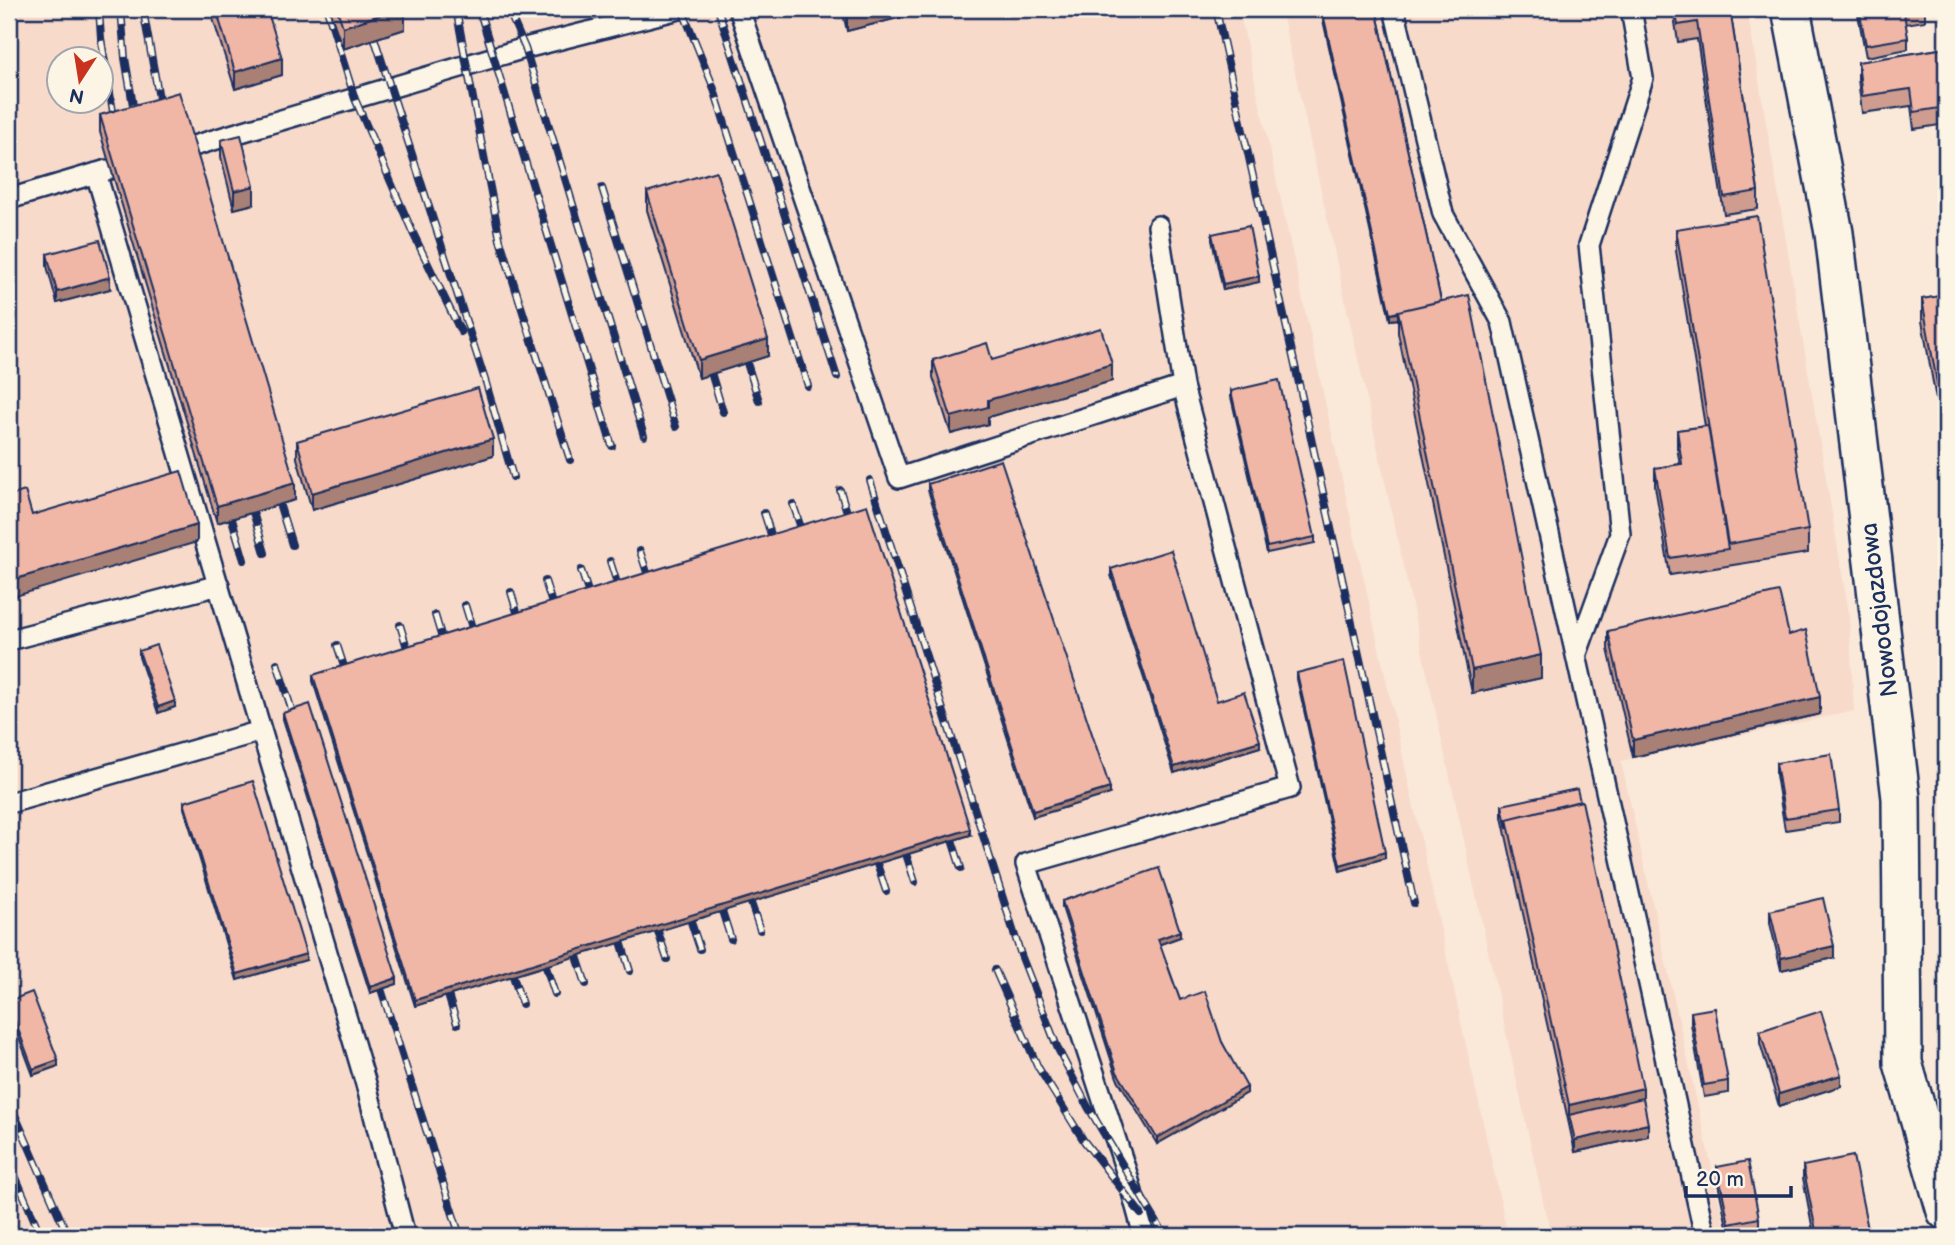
<svg xmlns="http://www.w3.org/2000/svg" width="1955" height="1245" font-family="'Balsamiq Sans',sans-serif">
	<style>
		.built { fill: #f7daca; fill-rule: evenodd }
		.lines { fill: none; stroke-linecap: round; stroke-linejoin: round }
		.lane-casing { stroke: #1b2f5e; stroke-width: 24 }
		.street-casing { stroke: #1b2f5e; stroke-width: 42 }
		.lane { stroke: #fcf5e5; stroke-width: 19 }
		.street { stroke: #fcf5e5; stroke-width: 37 }
		.rail-casing { stroke: #1b2f5e; stroke-width: 8 }
		.rail { stroke: #fcf5e5; stroke-width: 5; stroke-dasharray: 16; stroke-linecap: butt }
		.wall { fill: #ce9d90; stroke: #1b2f5e; stroke-width: 2 }
		.shaded-wall { fill: #a88075; stroke: #1b2f5e; stroke-width: 2 }
		.building { fill: #f0b7a7; stroke: #1b2f5e; stroke-width: 2 }
		.labels { text-anchor: middle; stroke-width: 5; stroke-linejoin: round; paint-order: stroke }
		.street-label { font-size: 24px; fill: #1b2f5e; stroke: #fcf5e5 }
	</style>
	<rect width="100%" height="100%" fill="#fae9d9"/>
	<filter id="ink" filterUnits="userSpaceOnUse"><feTurbulence type="fractalNoise" baseFrequency=".0143" numOctaves="2"/><feDisplacementMap in="SourceGraphic" scale="14" xChannelSelector="R" yChannelSelector="G"/><feConvolveMatrix kernelMatrix="1 2 1 2 8 2 1 2 1" color-interpolation-filters="sRGB"/></filter>
	<g filter="url(#ink)">
		<path class="built" d="M 9,9 L 1239,9 L 1508,1236 L 9,1236 ZM 60,60 L 102,60 L 102,102 L 60,102 Z
			M 1281,9 L 1747,9 L 1849,614 L 1854,711 L 1621,761 L 1727,1236 L 1552,1236 L 1545,1210 Z"/>
		<g class="lines">
			<defs>
				<path id="lane" d="M 739,9 L 899,478 L 1183,386
					M 1394,9 L 1443,214 L 1502,322 L 1705,1236
					M 190,147 L 525,48 L 679,9
					M 96,173 L 366,1084 L 405,1236
					M 9,199 L 107,170
					M 9,640 L 219,585
					M 1577,653 L 1620,534 L 1589,245 L 1643,78 L 1631,9
					M 9,803 L 261,731
					M 1144,1236 L 1127,1174 L 1026,864 L 1290,788 L 1183,386 L 1158,226"/>
				<path id="street" d="M 1791,9 L 1834,233 L 1901,798 L 1903,1063 L 1946,1211"/>
			</defs>
			<use href="#lane" class="lane-casing"/>
			<use href="#street" class="street-casing"/>
			<use href="#lane" class="lane"/>
			<use href="#street" class="street"/>
			<defs>
				<path id="rail" d="M 99,9 L 101,38 L 116,130
					M 121,9 L 125,58 L 136,123
					M 143,9 L 162,115
					M 327,9 L 355,99 L 412,231 L 461,332
					M 365,9 L 486,383 L 513,477
					M 456,9 L 500,240 L 570,460
					M 479,9 L 612,446
					M 508,9 L 525,48 L 644,436
					M 682,9 L 713,86 L 808,386
					M 718,9 L 837,377
					M 1216,9 L 1414,903
					M 602,188 L 676,427
					M 741,344 L 759,401
					M 706,356 L 723,412
					M 870,480 L 1021,955 L 1058,1049 L 1088,1107 L 1165,1236
					M 274,487 L 292,545
					M 840,490 L 853,531
					M 248,495 L 265,553
					M 226,499 L 244,560
					M 793,504 L 807,546
					M 764,513 L 777,553
					M 640,551 L 653,591
					M 610,561 L 622,599
					M 581,570 L 594,610
					M 545,581 L 557,620
					M 511,592 L 523,632
					M 465,605 L 477,644
					M 435,615 L 447,655
					M 400,625 L 412,664
					M 337,645 L 350,685
					M 277,663 L 298,730
					M 946,821 L 961,868
					M 900,835 L 915,882
					M 871,846 L 886,891
					M 745,885 L 760,930
					M 716,892 L 731,939
					M 685,904 L 700,949
					M 652,913 L 667,959
					M 616,925 L 630,971
					M 571,938 L 586,984
					M 540,949 L 555,994
					M 507,957 L 522,1004
					M 375,970 L 460,1236
					M 995,970 L 1038,1067 L 1084,1141 L 1141,1214
					M 443,979 L 457,1024
					M 9,1101 L 68,1236
					M 9,1161 L 41,1236
					M 9,1219 L 15,1233"/>
			</defs>
			<use href="#rail" class="rail-casing"/>
			<use href="#rail" class="rail"/>
		</g>
		<path class="wall" d="M 210,9 L 267,9 L 282,75 L 235,89 Z
			M 329,9 L 405,9 L 405,29 L 343,49 Z
			M 842,9 L 933,9 L 847,31 Z
			M 1317,9 L 1376,9 L 1441,301 L 1541,678 L 1472,693 L 1398,333 L 1398,319 L 1390,320 L 1321,11 Z
			M 1673,9 L 1730,9 L 1758,191 L 1758,209 L 1724,214 L 1697,39 L 1678,42 Z
			M 1857,9 L 1925,9 L 1925,21 L 1905,24 L 1908,38 L 1908,49 L 1866,57 Z
			M 1946,48 L 1946,124 L 1914,129 L 1911,106 L 1862,113 L 1858,79 L 1858,62 Z
			M 100,115 L 295,500 L 217,523 L 100,132 Z
			M 221,140 L 254,204 L 234,209 L 221,157 Z
			M 647,192 L 768,356 L 699,378 L 647,210 Z
			M 1676,229 L 1808,530 L 1808,553 L 1670,575 L 1655,486 L 1655,468 L 1680,464 L 1677,448 L 1677,430 L 1705,426 L 1676,251 Z
			M 1212,234 L 1259,282 L 1223,290 L 1212,240 Z
			M 47,254 L 110,289 L 57,303 L 47,266 Z
			M 1946,295 L 1946,438 L 1943,439 L 1922,321 L 1922,299 Z
			M 933,360 L 992,360 L 1112,381 L 988,417 L 988,424 L 951,434 L 933,377 Z
			M 1231,391 L 1315,537 L 1315,543 L 1267,553 L 1231,397 Z
			M 297,441 L 493,456 L 312,510 L 297,458 Z
			M 928,484 L 1110,794 L 1033,817 L 928,490 Z
			M 1111,569 L 1217,701 L 1260,747 L 1174,773 L 1111,575 Z
			M 1608,631 L 1789,635 L 1820,714 L 1633,757 L 1608,649 Z
			M 139,651 L 175,707 L 158,713 L 139,657 Z
			M 1297,673 L 1385,858 L 1340,871 L 1297,679 Z
			M 313,675 L 970,835 L 415,1006 L 313,681 Z
			M 283,713 L 397,984 L 370,993 L 283,719 Z
			M 1776,763 L 1839,810 L 1839,822 L 1785,830 L 1776,775 Z
			M 184,802 L 306,960 L 237,980 L 184,808 Z
			M 1502,805 L 1643,1098 L 1648,1136 L 1575,1152 L 1502,817 Z
			M 1062,901 L 1180,937 L 1160,944 L 1180,1000 L 1222,1042 L 1247,1093 L 1157,1144 L 1117,1078 L 1062,907 Z
			M 1770,911 L 1834,958 L 1781,970 L 1770,923 Z
			M 9,1001 L 58,1066 L 33,1075 L 9,1011 Z
			M 1691,1012 L 1728,1081 L 1728,1093 L 1704,1097 L 1691,1024 Z
			M 1760,1031 L 1841,1086 L 1779,1106 L 1760,1043 Z
			M 1803,1166 L 1868,1229 L 1868,1236 L 1814,1236 L 1803,1178 Z
			M 1717,1167 L 1759,1218 L 1759,1230 L 1729,1236 L 1717,1179 Z"/>
		<path class="shaded-wall" d="M 398,9 L 405,9 L 405,29 L 343,49 L 343,27 Z
			M 847,9 L 933,9 L 847,31 Z
			M 282,58 L 282,75 L 235,89 L 235,72 Z
			M 254,186 L 254,204 L 234,209 L 234,191 Z
			M 1259,276 L 1259,282 L 1223,290 L 1223,284 Z
			M 110,277 L 110,289 L 57,303 L 57,292 Z
			M 1398,313 L 1398,319 L 1390,320 L 1390,314 Z
			M 768,339 L 768,356 L 699,378 L 699,360 Z
			M 1112,364 L 1112,381 L 988,417 L 988,424 L 951,434 L 951,417 L 988,400 Z
			M 493,439 L 493,456 L 312,510 L 312,493 Z
			M 295,483 L 295,500 L 217,523 L 217,506 Z
			M 197,525 L 197,542 L 9,598 L 9,581 Z
			M 1541,655 L 1541,678 L 1472,693 L 1472,670 Z
			M 1820,697 L 1820,714 L 1633,757 L 1633,740 Z
			M 175,701 L 175,707 L 158,713 L 158,707 Z
			M 1260,741 L 1260,747 L 1174,773 L 1174,767 Z
			M 1110,788 L 1110,794 L 1033,817 L 1033,811 Z
			M 970,829 L 970,835 L 415,1006 L 415,1000 Z
			M 1385,852 L 1385,858 L 1340,871 L 1340,865 Z
			M 1180,931 L 1180,937 L 1158,945 L 1158,939 Z
			M 1834,946 L 1834,958 L 1781,970 L 1781,958 Z
			M 306,954 L 306,960 L 237,980 L 237,974 Z
			M 397,978 L 397,984 L 370,993 L 370,987 Z
			M 58,1060 L 58,1066 L 33,1075 L 33,1069 Z
			M 1841,1075 L 1841,1086 L 1779,1106 L 1779,1094 Z
			M 1247,1087 L 1247,1093 L 1157,1144 L 1157,1138 Z
			M 1643,1088 L 1643,1110 L 1569,1115 L 1569,1105 Z
			M 1648,1124 L 1648,1136 L 1575,1152 L 1575,1140 Z"/>
		<path class="building" d="M 216,9 L 267,9 L 282,58 L 235,72 Z
			M 337,9 L 398,9 L 343,27 Z
			M 1322,9 L 1376,9 L 1441,301 L 1398,311 L 1398,312 L 1390,314 Z
			M 1675,9 L 1730,9 L 1758,191 L 1724,197 L 1697,22 L 1678,25 Z
			M 1859,9 L 1925,9 L 1904,13 L 1908,38 L 1866,45 Z
			M 1946,48 L 1946,107 L 1914,112 L 1911,89 L 1862,96 L 1858,62 Z
			M 179,92 L 295,483 L 217,506 L 100,115 Z
			M 241,135 L 254,186 L 234,191 L 221,140 Z
			M 716,171 L 768,339 L 699,360 L 647,192 Z
			M 1757,216 L 1808,530 L 1728,544 L 1676,229 Z
			M 1249,226 L 1259,276 L 1223,284 L 1212,234 Z
			M 100,240 L 110,277 L 57,292 L 47,254 Z
			M 1469,295 L 1541,655 L 1472,670 L 1398,311 Z
			M 1946,295 L 1946,416 L 1943,416 L 1922,299 Z
			M 1101,328 L 1112,364 L 988,400 L 988,407 L 951,417 L 933,360 L 987,343 L 992,360 Z
			M 1279,380 L 1315,537 L 1267,547 L 1231,391 Z
			M 478,388 L 493,439 L 312,493 L 297,441 Z
			M 1708,426 L 1728,549 L 1670,558 L 1655,468 L 1682,464 L 1677,430 Z
			M 1001,460 L 1110,788 L 1033,811 L 928,484 Z
			M 181,471 L 197,525 L 9,581 L 9,496 L 25,491 L 32,515 Z
			M 867,505 L 970,829 L 415,1000 L 313,675 Z
			M 1171,550 L 1217,701 L 1244,692 L 1260,741 L 1174,767 L 1111,569 Z
			M 1779,592 L 1789,635 L 1806,630 L 1820,697 L 1633,740 L 1608,631 Z
			M 156,645 L 175,701 L 158,707 L 139,651 Z
			M 1344,661 L 1385,852 L 1340,865 L 1297,673 Z
			M 310,704 L 397,978 L 370,987 L 283,713 Z
			M 1831,754 L 1839,810 L 1785,818 L 1776,763 Z
			M 253,781 L 306,954 L 237,974 L 184,802 Z
			M 1577,789 L 1580,801 L 1507,819 L 1507,829 L 1502,805 Z
			M 1582,801 L 1643,1088 L 1569,1105 L 1507,819 Z
			M 1159,868 L 1180,931 L 1158,939 L 1180,1000 L 1205,991 L 1222,1042 L 1247,1087 L 1157,1138 L 1117,1072 L 1062,901 Z
			M 1823,898 L 1834,946 L 1781,958 L 1770,911 Z
			M 32,992 L 58,1060 L 33,1069 L 9,1005 L 9,1001 Z
			M 1715,1008 L 1728,1081 L 1704,1085 L 1691,1012 Z
			M 1821,1011 L 1841,1075 L 1779,1094 L 1760,1031 Z
			M 1643,1098 L 1648,1124 L 1575,1140 L 1569,1115 Z
			M 1853,1156 L 1868,1229 L 1832,1236 L 1817,1236 L 1803,1166 Z
			M 1748,1161 L 1759,1218 L 1729,1224 L 1717,1167 Z"/>
	</g>
	<g class="labels">
		<g class="street-label">
			<text transform="translate(1879 610) rotate(-97)" y="8">Nowodojazdowa</text>
		</g>
	</g>
	<rect width="1955" height="1245" fill="none" stroke="#fcf5e5" stroke-width="35"/>
	<rect x="18" y="18" width="1920" height="1210" fill="none" stroke="#1b2f5e" stroke-width="2.5" filter="url(#ink)"/>
	<g transform="translate(80 80) rotate(192)"><circle r="33" fill="#fcf5e5" stroke="#a2a6af" stroke-width="2"/>
	<path d="M0-5L12 26L0 18L-12 26Z" fill="#c8321e"/>
	<text y="-10" font-size="19" font-weight="bold" text-anchor="middle" fill="#1b2f5e">N</text>
	</g>
	<path d="M1686 1186v10h105v-10" fill="none" stroke="#1b2f5e" stroke-width="3.5"/>
	<text x="1696" y="1186" font-size="21" fill="#1b2f5e" stroke="#fcf5e5" stroke-width="5" paint-order="stroke">20 m</text>
</svg>
